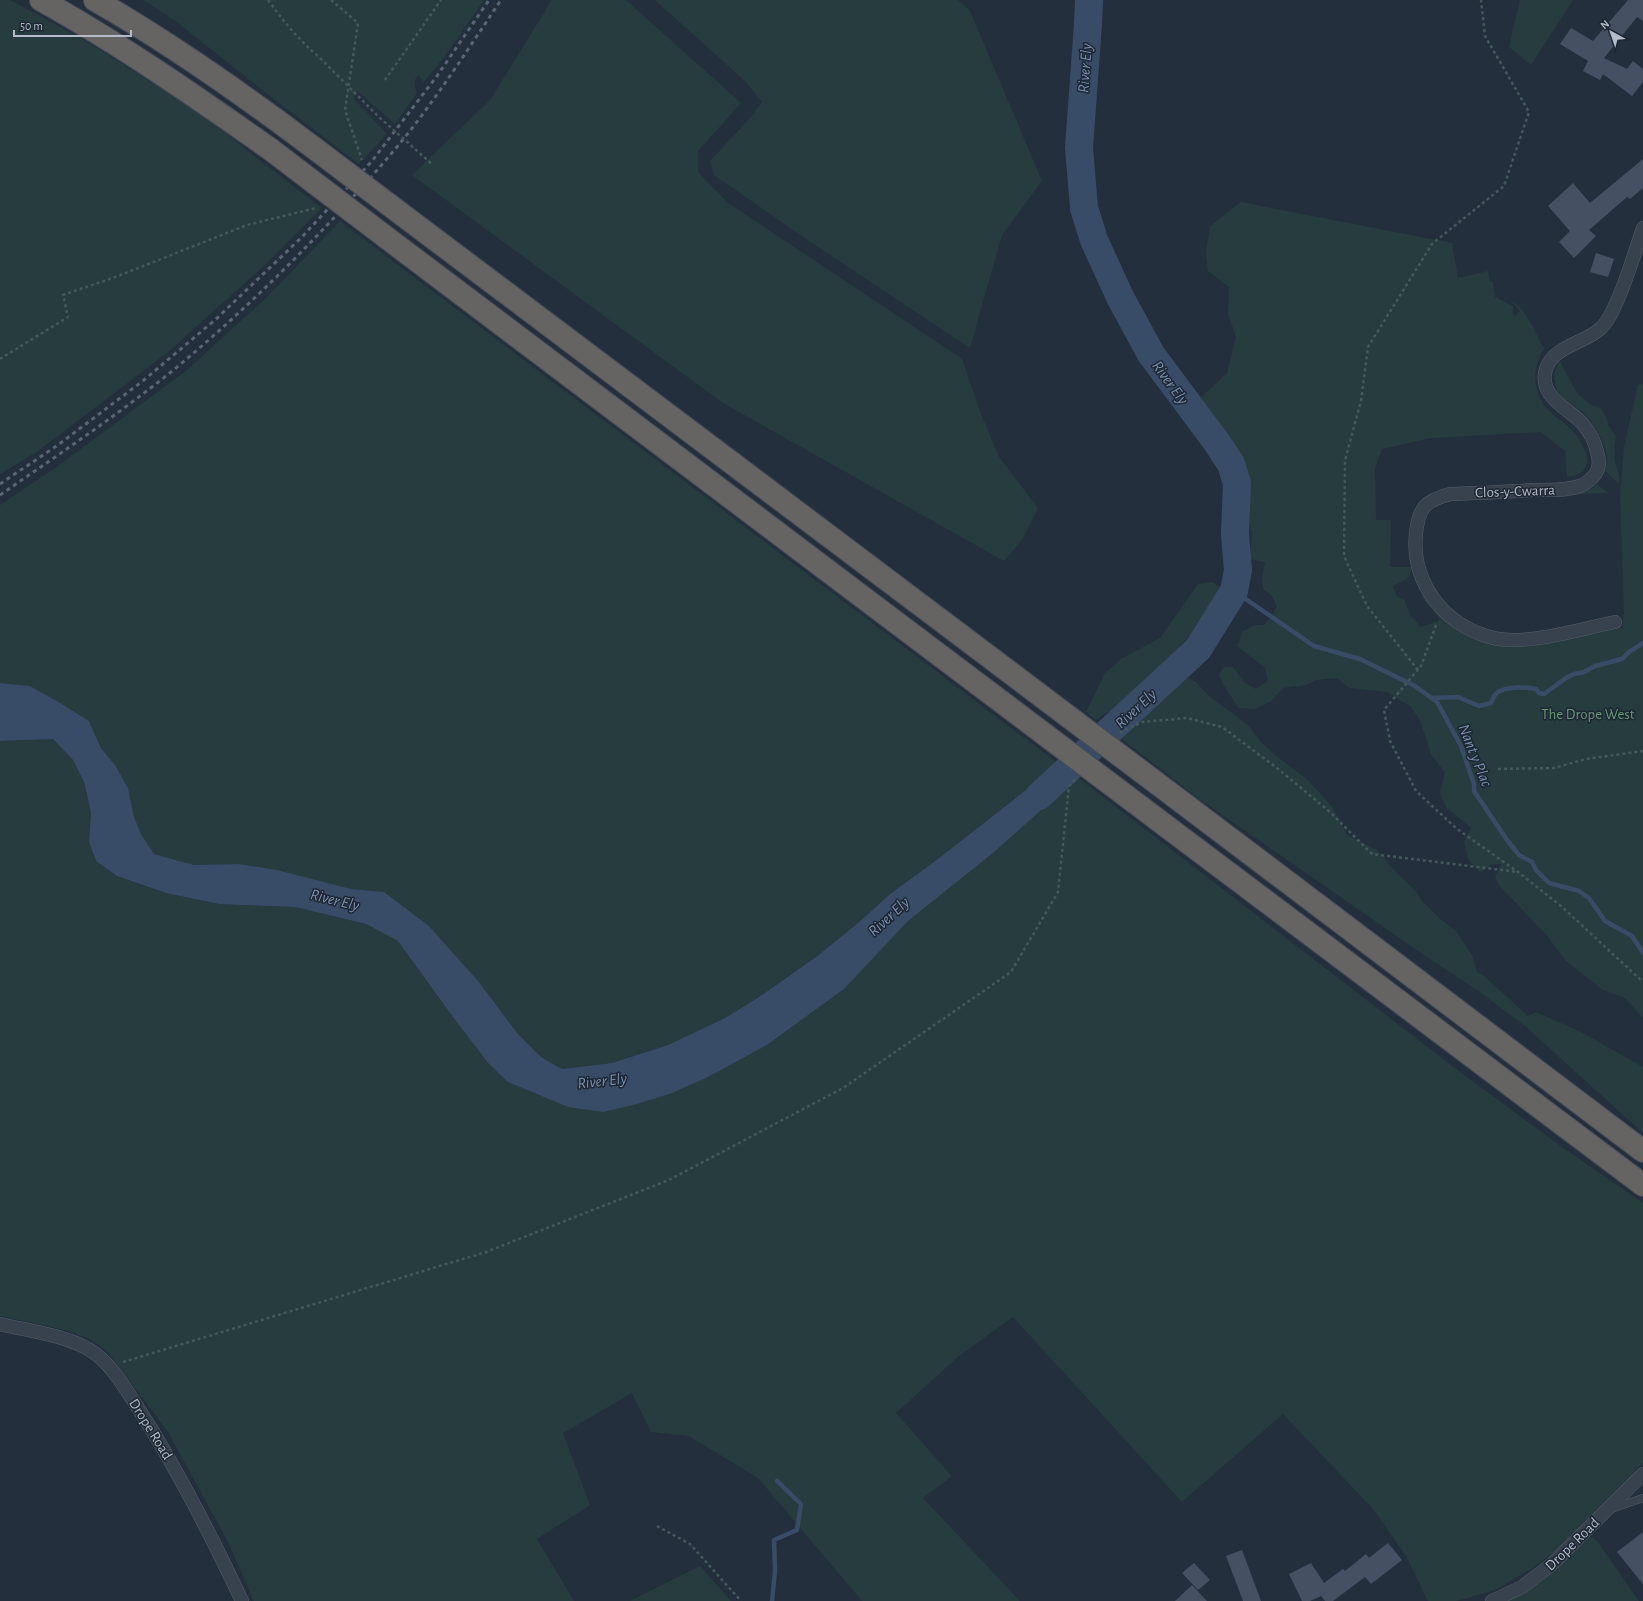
<svg xmlns="http://www.w3.org/2000/svg" width="1643" height="1601" font-family="'Alegreya Sans',sans-serif">
	<style>
		.green { fill: #263c3f }
		.water { fill: #394c67 }
		.lines { fill: none; stroke-linecap: round; stroke-linejoin: round }
		.stream { stroke: #394c67; stroke-width: 4.5 }
		.river { stroke: #394c67; stroke-width: 28 }
		.building { fill: #455162 }
		.service-casing { stroke: #565f6c; stroke-width: 8 }
		.minor-casing { stroke: #565f6c; stroke-width: 14 }
		.trunk-casing { stroke: #434c59; stroke-width: 24 }
		.path { stroke: #44595c; stroke-width: 2.5; stroke-dasharray: 3 3; stroke-linecap: butt }
		.service { stroke: #38414e; stroke-width: 7 }
		.minor { stroke: #38414e; stroke-width: 13 }
		.trunk { stroke: #656462; stroke-width: 22 }
		.rail { stroke: #5a6575; stroke-width: 3; stroke-dasharray: 4 4; stroke-linecap: butt }
		.trunk-bridge-casing { stroke: #434c59; stroke-width: 24; stroke-linecap: butt }
		.path-bridge { stroke: #44595c; stroke-width: 2.5; stroke-dasharray: 3 3; stroke-linecap: butt }
		.trunk-bridge { stroke: #656462; stroke-width: 22 }
		.labels { text-anchor: middle; stroke-width: 3; stroke-linejoin: round; paint-order: stroke }
		.street-label { font-size: 15px; fill: #b4bcc9; stroke: #1d2633 }
		.park-label { font-size: 15px; fill: #6b9a76; stroke: #1d2633 }
		.water-label { font-size: 16px; font-style: italic; fill: #7c92b1; stroke: #1d2633 }
	</style>
	<rect width="100%" height="100%" fill="#242f3e"/>
	<path class="green" d="M 0,0 L 10,0 L 81,38 L 194,109 L 322,208 L 265,265 L 167,353 L 38,451 L 0,474 Z
		M 143,0 L 484,0 L 445,56 L 424,82 L 418,75 C 413,81 415,86 417,93 L 395,124 L 357,91 L 354,99 L 387,134 L 359,164 L 262,90 L 177,22 Z
		M 552,0 L 626,0 L 741,103 L 698,151 L 698,172 L 728,203 L 962,359 L 980,411 L 999,457 L 1038,508 L 1022,540 L 1004,561 L 723,403 L 412,175 L 490,100 Z
		M 655,0 L 958,0 L 970,11 L 1042,181 L 1002,235 L 970,348 L 809,241 L 714,175 L 710,161 L 751,117 L 762,102 L 745,81 Z
		M 1520,0 L 1573,0 L 1531,65 L 1509,47 Z
		M 1241,202 L 1452,243 L 1458,278 L 1488,271 L 1490,282 L 1493,282 L 1495,297 L 1513,306 L 1513,313 L 1515,316 L 1520,311 L 1511,301 C 1525,306 1537,336 1544,349 C 1532,366 1533,388 1544,405 C 1551,415 1563,421 1572,430 C 1581,440 1597,465 1579,474 C 1576,476 1571,476 1567,477 L 1565,451 L 1541,432 L 1431,438 L 1382,449 L 1375,468 L 1376,520 L 1391,520 L 1390,567 L 1412,567 C 1411,580 1403,581 1393,586 L 1397,597 L 1404,599 L 1410,615 L 1421,627 L 1438,621 L 1440,619 L 1419,594 C 1428,597 1432,607 1438,613 C 1446,622 1457,629 1467,635 C 1499,653 1535,646 1568,638 C 1586,635 1604,632 1622,628 L 1624,611 L 1620,496 L 1624,446 L 1638,385 L 1643,384 L 1643,1018 L 1625,998 L 1603,990 L 1566,961 L 1548,937 L 1499,885 L 1495,877 L 1501,864 L 1493,864 L 1480,873 L 1468,859 L 1464,842 L 1471,828 L 1446,807 L 1440,793 L 1445,773 L 1431,754 L 1420,720 L 1411,707 L 1387,692 L 1349,688 L 1337,678 L 1316,680 L 1306,685 L 1283,688 L 1271,701 L 1256,709 L 1238,708 L 1222,682 L 1219,674 L 1224,667 L 1233,667 L 1245,683 L 1256,689 L 1268,681 L 1265,668 L 1237,646 L 1243,631 L 1256,625 L 1264,625 L 1277,607 L 1272,596 L 1263,589 L 1262,578 L 1265,562 L 1250,559 L 1252,533 L 1245,502 L 1248,483 L 1244,472 L 1240,474 L 1193,405 L 1227,373 L 1236,337 L 1228,314 L 1229,287 L 1208,271 L 1206,253 L 1210,226 Z
		M 340,221 L 1059,764 L 938,859 L 890,894 L 858,923 L 816,957 L 759,997 L 725,1018 L 668,1045 L 612,1063 L 562,1069 L 541,1057 L 518,1034 L 479,982 L 429,926 L 384,892 L 351,889 L 238,864 L 194,865 L 154,854 L 141,834 L 134,817 L 128,788 L 115,765 L 101,748 L 89,721 L 30,686 L 0,683 L 0,505 L 58,466 L 187,370 L 268,296 Z
		M 1560,361 L 1577,393 L 1591,405 L 1600,408 L 1608,421 L 1608,425 L 1616,436 C 1615,444 1614,453 1615,462 C 1617,470 1620,475 1619,484 L 1605,471 C 1606,467 1607,462 1607,459 C 1606,443 1594,423 1583,412 C 1577,408 1570,404 1565,400 C 1553,390 1551,373 1560,361 Z
		M 1597,484 L 1608,493 L 1578,494 L 1593,488 Z
		M 1213,582 L 1222,589 L 1221,601 L 1208,617 L 1181,645 L 1175,657 L 1119,710 L 1106,713 L 1096,720 L 1086,712 L 1105,673 L 1121,659 L 1160,638 L 1198,584 Z
		M 1185,676 L 1196,682 L 1208,695 L 1248,725 L 1260,741 L 1275,755 L 1308,780 L 1333,808 L 1347,835 L 1377,850 L 1395,871 L 1416,891 L 1421,900 L 1439,918 L 1456,931 L 1472,955 L 1477,973 L 1482,974 L 1528,1016 L 1536,1012 L 1581,1032 L 1643,1067 L 1643,1133 L 1525,1026 L 1477,990 L 1431,960 L 1198,798 L 1122,739 L 1129,731 L 1137,711 L 1159,688 L 1174,680 Z
		M 53,739 L 73,760 L 84,782 L 91,813 L 89,842 L 96,861 L 117,876 L 166,893 L 219,904 L 295,907 L 366,924 L 398,941 L 450,1013 L 508,1082 L 568,1107 L 708,1077 L 767,1045 L 844,989 L 907,921 L 993,853 L 1047,805 L 1076,776 L 1460,1072 L 1562,1147 L 1643,1203 L 1643,1463 L 1554,1552 L 1531,1569 L 1495,1590 L 1464,1599 L 1456,1601 L 1428,1601 L 1406,1556 L 1374,1510 L 1283,1414 L 1182,1502 L 1013,1317 L 959,1356 L 896,1413 L 952,1476 L 923,1498 L 1020,1601 L 862,1601 L 758,1478 L 689,1436 L 651,1432 L 632,1393 L 563,1433 L 590,1505 L 537,1539 L 574,1601 L 254,1601 L 227,1540 L 168,1432 L 107,1351 L 90,1339 L 73,1333 L 56,1328 L 0,1316 L 0,741 Z
		M 1592,1537 L 1597,1541 L 1639,1601 L 1505,1601 L 1525,1593 L 1558,1567 L 1589,1538 Z
		M 700,1566 L 731,1601 L 630,1601 Z"/>
	<path class="water" d="M 0,683 L 30,686 L 60,703 L 89,721 L 101,748 L 115,765 L 128,788 L 134,817 L 141,834 L 154,854 L 194,865 L 238,864 L 277,870 L 351,889 L 384,892 L 429,926 L 479,982 L 518,1034 L 541,1057 L 562,1069 L 612,1063 L 668,1045 L 725,1018 L 759,997 L 816,957 L 858,923 L 890,894 L 938,859 L 1059,764 L 1076,776 L 1047,805 L 993,853 L 908,921 L 844,989 L 767,1045 L 708,1077 L 672,1093 L 637,1104 L 603,1112 L 568,1107 L 508,1082 L 489,1064 L 450,1013 L 398,941 L 366,924 L 295,907 L 219,904 L 166,893 L 117,876 L 96,861 L 89,842 L 91,813 L 84,782 L 73,760 L 53,739 L 0,741 Z"/>
	<g class="lines">
		<path class="stream" d="M 1234,591 L 1314,646 L 1360,659 L 1415,686 L 1437,702 L 1461,746 L 1474,784 L 1474,791 L 1507,840 L 1519,855 L 1532,862 L 1536,870 L 1549,883 L 1579,891 L 1589,898 L 1605,921 L 1632,936 L 1643,953
			M 1433,698 L 1458,697 L 1479,706 L 1491,703 C 1493,699 1494,694 1498,692 C 1508,686 1526,687 1536,689 L 1539,693 L 1544,694 L 1566,678 L 1574,674 L 1584,672 L 1595,666 L 1622,659 L 1629,652 L 1643,643
			M 772,1601 L 775,1571 L 774,1540 L 797,1530 L 801,1504 L 777,1481"/>
		<path class="river" d="M 1039,796 L 1198,649 L 1234,591 L 1238,570 L 1235,534 L 1237,483 L 1231,464 L 1218,444 L 1151,354 L 1120,297 L 1094,240 L 1084,208 L 1079,148 L 1088,24 L 1089,0"/>
	</g>
	<path class="building" d="M 1628,0 L 1643,0 L 1643,21 L 1637,17 L 1604,58 L 1627,69 L 1633,61 L 1643,69 L 1643,82 L 1632,96 L 1603,74 L 1600,80 L 1583,71 L 1588,61 L 1560,44 L 1571,28 L 1593,41 Z
		M 1643,159 L 1643,188 L 1630,199 L 1627,197 L 1589,230 L 1596,236 L 1574,258 L 1559,242 L 1570,231 L 1548,206 L 1573,183 L 1590,203 Z
		M 1596,253 L 1614,259 L 1608,277 L 1590,272 Z
		M 1643,1532 L 1643,1584 L 1617,1552 Z
		M 1388,1543 L 1402,1560 L 1371,1584 L 1365,1577 L 1333,1601 L 1325,1601 L 1321,1596 L 1310,1601 L 1302,1601 L 1289,1574 L 1311,1563 L 1324,1583 L 1343,1569 L 1345,1571 L 1366,1554 L 1369,1558 Z
		M 1242,1550 L 1261,1601 L 1243,1601 L 1226,1556 Z
		M 1194,1563 L 1210,1580 L 1198,1590 L 1182,1573 Z
		M 1192,1585 L 1207,1601 L 1175,1601 Z"/>
	<g class="lines">
		<defs>
			<path id="service" d="M 1611,1509 L 1643,1498"/>
			<path id="minor" d="M 1615,622 C 1580,629 1524,647 1490,637 C 1443,624 1411,582 1416,533 C 1419,507 1425,501 1450,494 C 1477,493 1505,492 1532,490 C 1548,490 1565,491 1580,486 C 1586,484 1593,478 1596,473 C 1600,466 1599,458 1597,452 C 1595,441 1589,431 1582,423 C 1566,407 1538,396 1546,369 C 1553,346 1586,343 1601,328 C 1617,314 1635,251 1643,228
				M 0,1324 C 29,1331 65,1335 90,1350 C 111,1363 125,1388 138,1408 C 178,1470 211,1535 242,1601
				M 1492,1601 L 1522,1587 L 1552,1564 L 1643,1474"/>
			<path id="trunk" d="M 41,0 C 120,44 195,96 270,149
				M 95,0 C 170,43 241,93 310,145
				M 404,216 L 959,634
				M 387,238 L 942,657
				M 1183,803 L 1643,1151
				M 1166,826 L 1643,1185"/>
		</defs>
		<use href="#service" class="service-casing"/>
		<use href="#minor" class="minor-casing"/>
		<use href="#trunk" class="trunk-casing"/>
		<path class="path" d="M 268,0 C 284,22 299,40 320,58
			M 331,0 L 358,23 L 345,110 L 362,160
			M 385,80 L 441,0
			M 0,359 L 68,317 L 63,295 L 118,276 L 247,225 L 316,208
			M 1436,625 L 1421,666 L 1384,710 L 1390,741 L 1416,791 L 1457,829 L 1518,872 L 1561,906 L 1643,982
			M 1418,670 L 1367,606 L 1344,556 L 1345,460 L 1361,401 L 1368,347 L 1432,244 L 1504,186 L 1529,112 L 1485,36 L 1481,0
			M 1120,733 L 1123,731 L 1142,722 L 1187,718 L 1222,727 L 1277,768 L 1330,812 L 1372,854 L 1518,872
			M 1498,769 L 1554,768 L 1586,759 L 1643,751
			M 123,1362 L 486,1252 L 669,1180 L 843,1088 L 1011,972 L 1058,892 L 1069,786 L 1075,780
			M 657,1526 L 690,1544 L 741,1601"/>
		<use href="#service" class="service"/>
		<use href="#minor" class="minor"/>
		<use href="#trunk" class="trunk"/>
		<path class="rail" d="M 0,484 L 58,445 L 144,380 L 215,320 L 302,237 L 372,161 L 437,76 L 489,0
			M 0,495 C 58,455 116,416 171,372 C 251,306 324,232 391,154 C 432,106 466,52 501,0"/>
		<defs>
			<path id="trunk-bridge" d="M 310,145 L 404,216
				M 270,149 L 387,238
				M 959,634 L 1183,803
				M 942,657 L 1166,826"/>
		</defs>
		<use href="#trunk-bridge" class="trunk-bridge-casing"/>
		<path class="path-bridge" d="M 320,58 L 379,117 L 433,165"/>
		<use href="#trunk-bridge" class="trunk-bridge"/>
	</g>
	<g class="labels">
		<g class="street-label">
			<text transform="translate(1515 491) rotate(-2)" y="5">Clos-y-Cwarra</text>
			<text transform="translate(151 1429) rotate(58)" y="5">Drope Road</text>
			<text transform="translate(1572 1544) rotate(-44)" y="5">Drope Road</text>
		</g>
		<g class="park-label">
			<text x="1588" y="719">The Drope West</text>
		</g>
		<g class="water-label">
			<text transform="translate(1084 68) rotate(-86)" y="6">River Ely</text>
			<text transform="translate(1171 382) rotate(54)" y="6">River Ely</text>
			<text transform="translate(1135 708) rotate(-43)" y="6">River Ely</text>
			<text transform="translate(1476 755) rotate(68)" y="6">Nant y Plac</text>
			<text transform="translate(335 899) rotate(14)" y="6">River Ely</text>
			<text transform="translate(888 916) rotate(-43)" y="6">River Ely</text>
			<text transform="translate(602 1080) rotate(-6)" y="6">River Ely</text>
		</g>
	</g>
	<g transform="translate(1611 32) rotate(320)" stroke="#1d2633" stroke-width="3" paint-order="stroke">
	<path d="M0-3L7 15L0 10L-7 15Z" fill="#b4bcc9"/>
	<text y="-6" font-size="11" font-weight="bold" text-anchor="middle" fill="#b4bcc9">N</text>
	</g>
	<path d="M14 30v6h117v-6" fill="none" stroke="#b4bcc9" stroke-width="2"/>
	<text x="20" y="30" font-size="12" fill="#b4bcc9" stroke="#1d2633" stroke-width="3" paint-order="stroke">50 m</text>
</svg>
